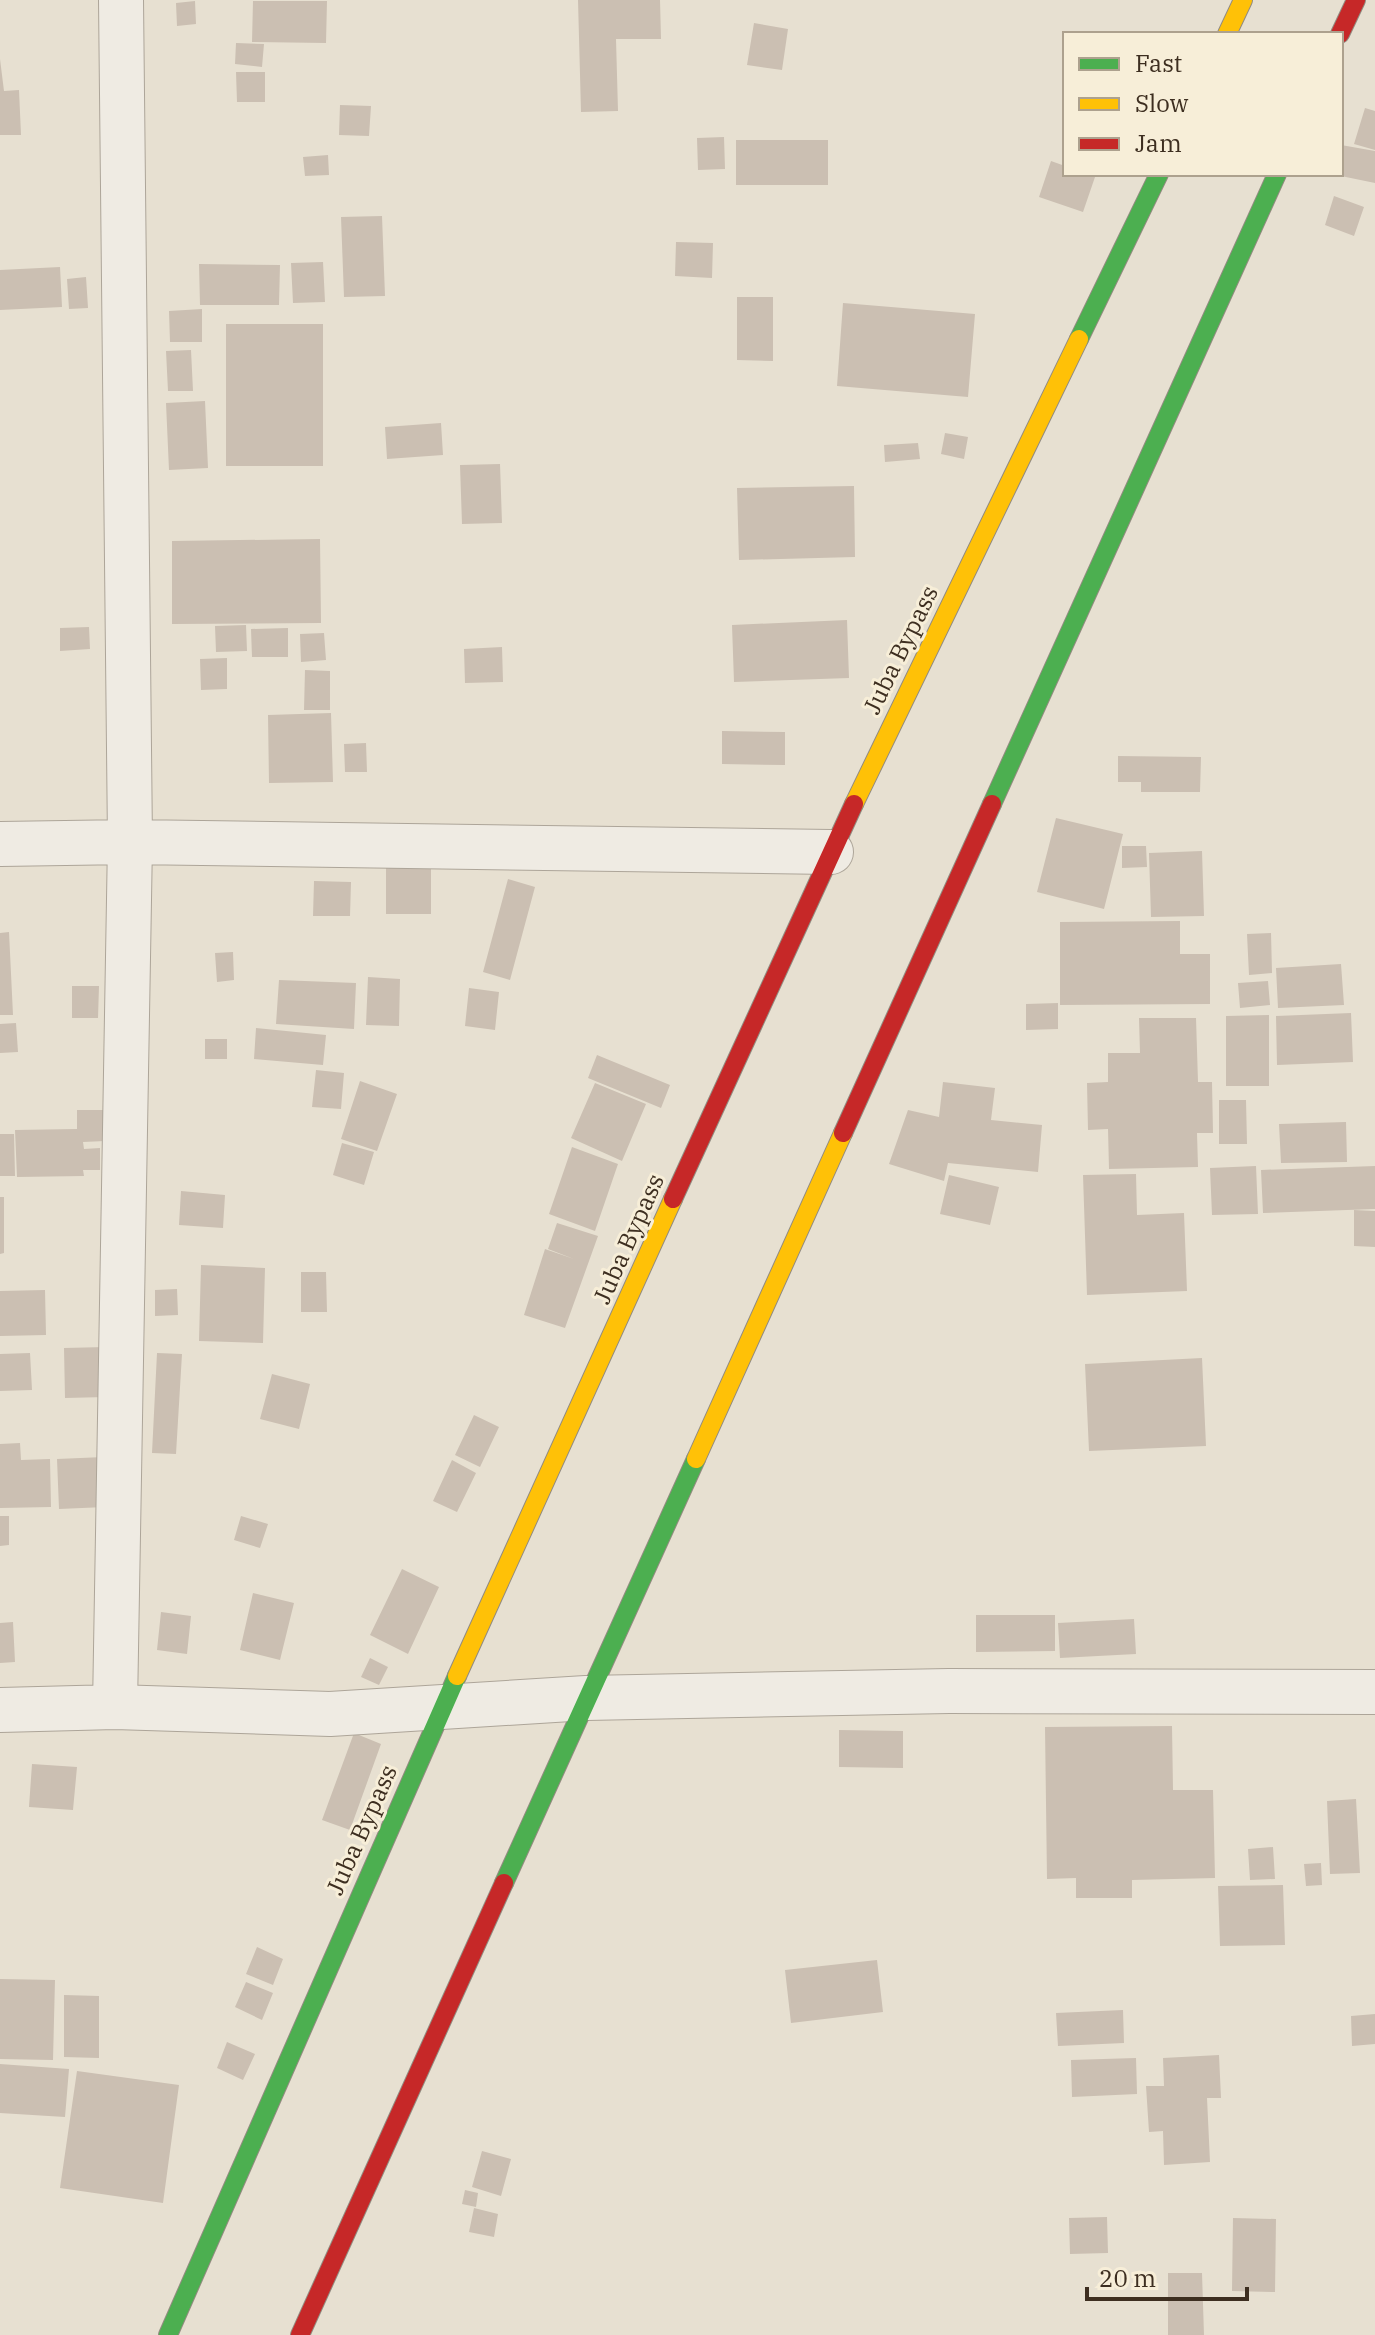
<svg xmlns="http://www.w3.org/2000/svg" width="1375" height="2335" font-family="'IBM Plex Serif',serif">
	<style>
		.building { fill: #cbbfb2 }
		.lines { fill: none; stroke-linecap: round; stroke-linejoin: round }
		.street-casing { stroke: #ada599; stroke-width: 46 }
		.fast-casing { stroke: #928b80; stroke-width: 20 }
		.slow-casing { stroke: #928b80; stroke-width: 20 }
		.jam-casing { stroke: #928b80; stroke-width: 20 }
		.street { stroke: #efebe3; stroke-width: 44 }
		.fast { stroke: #4caf50; stroke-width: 18 }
		.slow { stroke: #ffc107; stroke-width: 18 }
		.jam { stroke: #c62828; stroke-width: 18 }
		.labels { text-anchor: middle; stroke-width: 6; stroke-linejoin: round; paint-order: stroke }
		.street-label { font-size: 24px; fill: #3d2e20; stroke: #f7eed8 }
	</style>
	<rect width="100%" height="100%" fill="#e7e0d1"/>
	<path class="building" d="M 578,0 L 660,0 L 661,39 L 616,39 L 618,111 L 581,112 Z
		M 195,1 L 196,24 L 177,26 L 176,3 Z
		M 253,1 L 327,1 L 326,43 L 252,42 Z
		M 754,23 L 788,29 L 782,70 L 747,65 Z
		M 236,43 L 264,44 L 262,67 L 235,64 Z
		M 0,59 L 4,91 L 19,90 L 21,135 L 0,135 Z
		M 236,72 L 265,72 L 265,102 L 237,102 Z
		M 340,105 L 371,106 L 369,136 L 339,135 Z
		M 1365,108 L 1375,111 L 1375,150 L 1354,144 Z
		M 724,137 L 725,169 L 698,170 L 697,138 Z
		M 736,140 L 828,140 L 828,185 L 736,185 Z
		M 1341,145 L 1375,151 L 1375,183 L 1341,176 Z
		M 328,155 L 329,175 L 305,176 L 303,157 Z
		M 1051,161 L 1065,166 L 1065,174 L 1095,177 L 1083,212 L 1039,197 Z
		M 1334,196 L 1364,207 L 1354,236 L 1325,225 Z
		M 382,216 L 385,296 L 344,297 L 341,217 Z
		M 676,242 L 713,243 L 712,278 L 675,276 Z
		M 323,262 L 325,302 L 293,303 L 291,263 Z
		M 199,264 L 280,265 L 279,305 L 200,305 Z
		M 60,267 L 62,307 L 0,310 L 0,270 Z
		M 86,277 L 88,308 L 69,309 L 67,279 Z
		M 737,297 L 773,297 L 773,361 L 737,360 Z
		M 843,303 L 975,314 L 968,397 L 837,386 Z
		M 202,309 L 202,342 L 170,342 L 169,311 Z
		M 226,324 L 323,324 L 323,466 L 226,466 Z
		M 191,350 L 193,391 L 168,391 L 166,351 Z
		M 205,401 L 208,468 L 169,470 L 166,403 Z
		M 441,423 L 443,455 L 387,459 L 385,427 Z
		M 945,433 L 968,437 L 964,459 L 941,454 Z
		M 918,443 L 920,459 L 885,462 L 884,445 Z
		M 500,464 L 502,523 L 462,524 L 460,465 Z
		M 854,486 L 855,557 L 739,560 L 737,488 Z
		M 320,539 L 321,623 L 172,624 L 172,541 Z
		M 847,620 L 849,678 L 734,682 L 732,625 Z
		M 246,625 L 247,651 L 216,652 L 215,626 Z
		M 89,627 L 90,649 L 60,651 L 60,628 Z
		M 288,628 L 288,657 L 252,657 L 251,629 Z
		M 324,633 L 326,660 L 301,662 L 300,634 Z
		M 502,647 L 503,682 L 465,683 L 464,649 Z
		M 227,658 L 227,689 L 201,690 L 200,659 Z
		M 305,670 L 330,671 L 330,710 L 304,710 Z
		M 331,713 L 333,782 L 269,783 L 268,715 Z
		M 722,731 L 785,732 L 785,765 L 722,764 Z
		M 366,743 L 367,772 L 345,772 L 344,744 Z
		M 1118,756 L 1201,757 L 1200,792 L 1141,792 L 1141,782 L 1118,782 Z
		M 1056,818 L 1123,834 L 1104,909 L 1037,892 Z
		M 1122,846 L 1146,846 L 1147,867 L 1122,868 Z
		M 1202,851 L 1204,916 L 1151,917 L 1149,853 Z
		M 386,865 L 431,865 L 431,914 L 386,914 Z
		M 508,879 L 535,887 L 510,980 L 483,972 Z
		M 314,881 L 351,882 L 350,916 L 313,916 Z
		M 1180,921 L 1180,954 L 1210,954 L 1210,1004 L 1060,1005 L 1060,922 Z
		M 9,932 L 13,1015 L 0,1015 L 0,933 Z
		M 1271,933 L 1272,973 L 1249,975 L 1247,934 Z
		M 233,952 L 234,980 L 217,982 L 215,953 Z
		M 1341,964 L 1344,1005 L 1278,1008 L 1276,968 Z
		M 368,977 L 400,979 L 399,1026 L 366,1025 Z
		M 279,980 L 356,983 L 354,1029 L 276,1024 Z
		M 1268,981 L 1270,1005 L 1240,1008 L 1238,983 Z
		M 72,986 L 99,986 L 98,1018 L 72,1018 Z
		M 469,988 L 499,992 L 495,1030 L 465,1026 Z
		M 1058,1003 L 1058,1029 L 1026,1030 L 1026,1004 Z
		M 1351,1013 L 1353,1062 L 1277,1065 L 1276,1016 Z
		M 1269,1015 L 1269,1086 L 1226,1086 L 1226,1016 Z
		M 1139,1018 L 1196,1018 L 1198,1082 L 1212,1082 L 1213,1133 L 1197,1133 L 1198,1167 L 1109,1169 L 1108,1129 L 1088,1130 L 1087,1083 L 1108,1082 L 1108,1053 L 1140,1053 Z
		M 16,1023 L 18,1052 L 0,1053 L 0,1024 Z
		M 256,1028 L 326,1035 L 323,1065 L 254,1059 Z
		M 205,1039 L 227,1039 L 227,1059 L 205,1059 Z
		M 597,1055 L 670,1085 L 661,1108 L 588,1078 Z
		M 316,1070 L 344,1073 L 341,1109 L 312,1107 Z
		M 360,1081 L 397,1094 L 377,1151 L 341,1139 Z
		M 943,1082 L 995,1088 L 991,1120 L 1042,1125 L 1038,1172 L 948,1163 L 944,1181 L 889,1164 L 908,1110 L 939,1117 Z
		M 595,1083 L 646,1104 L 622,1161 L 571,1138 Z
		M 1219,1100 L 1246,1100 L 1247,1144 L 1219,1144 Z
		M 77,1110 L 104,1110 L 105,1141 L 83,1142 L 84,1149 L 100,1148 L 100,1170 L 83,1170 L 84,1176 L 17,1177 L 15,1130 L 77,1129 Z
		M 1346,1122 L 1347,1162 L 1281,1163 L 1279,1124 Z
		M 0,1134 L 14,1134 L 15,1176 L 0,1176 Z
		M 342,1143 L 374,1152 L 364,1185 L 333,1175 Z
		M 572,1147 L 618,1164 L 595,1231 L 549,1214 Z
		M 1256,1166 L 1258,1214 L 1212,1215 L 1210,1168 Z
		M 1375,1166 L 1375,1209 L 1263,1213 L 1261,1170 Z
		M 1136,1174 L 1137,1215 L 1184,1213 L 1187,1291 L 1087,1295 L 1083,1175 Z
		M 949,1175 L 999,1187 L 990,1225 L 940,1214 Z
		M 181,1191 L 225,1195 L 223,1228 L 179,1225 Z
		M 0,1197 L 4,1197 L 4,1253 L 0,1254 Z
		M 1354,1210 L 1375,1211 L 1375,1247 L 1354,1246 Z
		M 557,1223 L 598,1236 L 565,1328 L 524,1315 L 545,1249 L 574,1259 L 548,1249 Z
		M 201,1265 L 265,1268 L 263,1343 L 199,1341 Z
		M 301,1272 L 326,1272 L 327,1312 L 301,1312 Z
		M 177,1289 L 178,1315 L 155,1316 L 155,1290 Z
		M 45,1290 L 46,1335 L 0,1336 L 0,1291 Z
		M 106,1347 L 106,1397 L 65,1398 L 64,1348 Z
		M 30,1353 L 32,1390 L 0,1391 L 0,1354 Z
		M 157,1353 L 182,1354 L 176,1454 L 152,1453 Z
		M 1202,1358 L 1206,1446 L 1089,1451 L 1085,1364 Z
		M 272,1374 L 310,1384 L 299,1429 L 260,1419 Z
		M 474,1415 L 499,1427 L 480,1467 L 455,1455 Z
		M 20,1443 L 21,1460 L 50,1459 L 51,1507 L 0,1508 L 0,1444 Z
		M 104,1457 L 105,1507 L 59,1509 L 57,1459 Z
		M 452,1460 L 476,1473 L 457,1512 L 433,1501 Z
		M 0,1516 L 9,1516 L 9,1545 L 0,1546 Z
		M 241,1516 L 268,1524 L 260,1548 L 234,1540 Z
		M 402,1569 L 439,1587 L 408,1654 L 370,1635 Z
		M 253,1593 L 294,1603 L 280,1660 L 240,1650 Z
		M 161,1612 L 191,1616 L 187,1654 L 157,1650 Z
		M 976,1615 L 1055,1615 L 1055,1651 L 976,1652 Z
		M 1134,1619 L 1136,1654 L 1060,1658 L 1058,1623 Z
		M 13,1622 L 15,1662 L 0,1663 L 0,1623 Z
		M 370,1658 L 388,1667 L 379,1685 L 361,1677 Z
		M 1172,1726 L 1173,1790 L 1213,1790 L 1215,1878 L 1132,1880 L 1132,1898 L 1076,1898 L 1076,1878 L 1047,1879 L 1045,1727 Z
		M 839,1730 L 903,1731 L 903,1768 L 839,1767 Z
		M 354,1733 L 381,1744 L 350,1830 L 322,1820 Z
		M 32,1764 L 77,1767 L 73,1810 L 29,1807 Z
		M 1356,1799 L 1360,1873 L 1330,1874 L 1327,1801 Z
		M 1273,1847 L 1275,1879 L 1250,1880 L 1248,1849 Z
		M 1321,1863 L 1322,1885 L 1306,1886 L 1304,1864 Z
		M 1283,1885 L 1285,1945 L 1220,1946 L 1218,1886 Z
		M 257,1947 L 283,1959 L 273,1985 L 246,1974 Z
		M 877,1960 L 883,2012 L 791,2023 L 785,1970 Z
		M 0,1979 L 55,1980 L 53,2060 L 0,2059 Z
		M 246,1982 L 273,1993 L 262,2020 L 235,2007 Z
		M 64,1995 L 99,1996 L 99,2058 L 64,2057 Z
		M 1123,2010 L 1124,2043 L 1058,2046 L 1056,2013 Z
		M 1375,2014 L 1375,2044 L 1352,2046 L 1351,2016 Z
		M 227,2042 L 255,2054 L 243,2080 L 217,2068 Z
		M 1219,2055 L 1221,2098 L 1207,2098 L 1210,2162 L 1164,2165 L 1163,2131 L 1149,2132 L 1146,2086 L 1164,2086 L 1163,2058 Z
		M 1136,2058 L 1137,2094 L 1072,2097 L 1071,2060 Z
		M 0,2064 L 69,2069 L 65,2117 L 0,2113 Z
		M 77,2071 L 179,2085 L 163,2203 L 60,2188 Z
		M 482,2151 L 511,2159 L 501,2196 L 472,2187 Z
		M 465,2190 L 478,2193 L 476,2207 L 462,2204 Z
		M 474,2208 L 498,2214 L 494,2237 L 469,2232 Z
		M 1107,2217 L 1108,2253 L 1070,2254 L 1069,2218 Z
		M 1233,2218 L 1276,2219 L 1275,2292 L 1232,2291 Z
		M 1168,2273 L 1202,2273 L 1204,2335 L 1168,2335 Z"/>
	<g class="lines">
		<defs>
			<path id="street" d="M 0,844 L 130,842 L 831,852
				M 115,1707 L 130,842 L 121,0
				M 0,1710 L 115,1707 L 330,1714 L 586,1698 L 949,1691 L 1375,1692"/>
			<path id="fast" d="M 1079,339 L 1159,174
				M 992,804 L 1277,174
				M 504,1883 L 696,1459
				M 168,2335 L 457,1676"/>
			<path id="slow" d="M 1227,34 L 1243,0
				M 854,804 L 1079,339
				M 696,1459 L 843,1133
				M 457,1676 L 673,1199"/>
			<path id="jam" d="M 1340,34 L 1356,0
				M 843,1133 L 992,804
				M 673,1199 L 854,804
				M 300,2335 L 504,1883"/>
		</defs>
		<use href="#street" class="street-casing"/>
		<use href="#fast" class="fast-casing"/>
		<use href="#slow" class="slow-casing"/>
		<use href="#jam" class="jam-casing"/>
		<use href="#street" class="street"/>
		<use href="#fast" class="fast"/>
		<use href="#slow" class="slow"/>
		<use href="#jam" class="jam"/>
	</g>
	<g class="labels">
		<g class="street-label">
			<text transform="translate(901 650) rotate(-64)" y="8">Juba Bypass</text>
			<text transform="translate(629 1239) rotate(-66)" y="8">Juba Bypass</text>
			<text transform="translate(362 1830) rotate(-66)" y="8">Juba Bypass</text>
		</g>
	</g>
	<rect x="1063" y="32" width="280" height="144" fill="#f7eed8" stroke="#ada18e" stroke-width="2"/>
	<rect x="1079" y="58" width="40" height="12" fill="#4caf50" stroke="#ada18e" stroke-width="2"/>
	<text x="1135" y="72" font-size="24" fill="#3d2e20">Fast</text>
	<rect x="1079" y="98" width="40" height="12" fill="#ffc107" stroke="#ada18e" stroke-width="2"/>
	<text x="1135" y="112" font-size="24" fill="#3d2e20">Slow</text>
	<rect x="1079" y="138" width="40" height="12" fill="#c62828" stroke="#ada18e" stroke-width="2"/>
	<text x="1135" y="152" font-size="24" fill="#3d2e20">Jam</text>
	<path d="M1087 2287v12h160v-12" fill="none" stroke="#3d2e20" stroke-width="4"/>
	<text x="1099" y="2287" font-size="24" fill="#3d2e20" stroke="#f7eed8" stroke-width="6" paint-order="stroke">20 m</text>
</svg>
